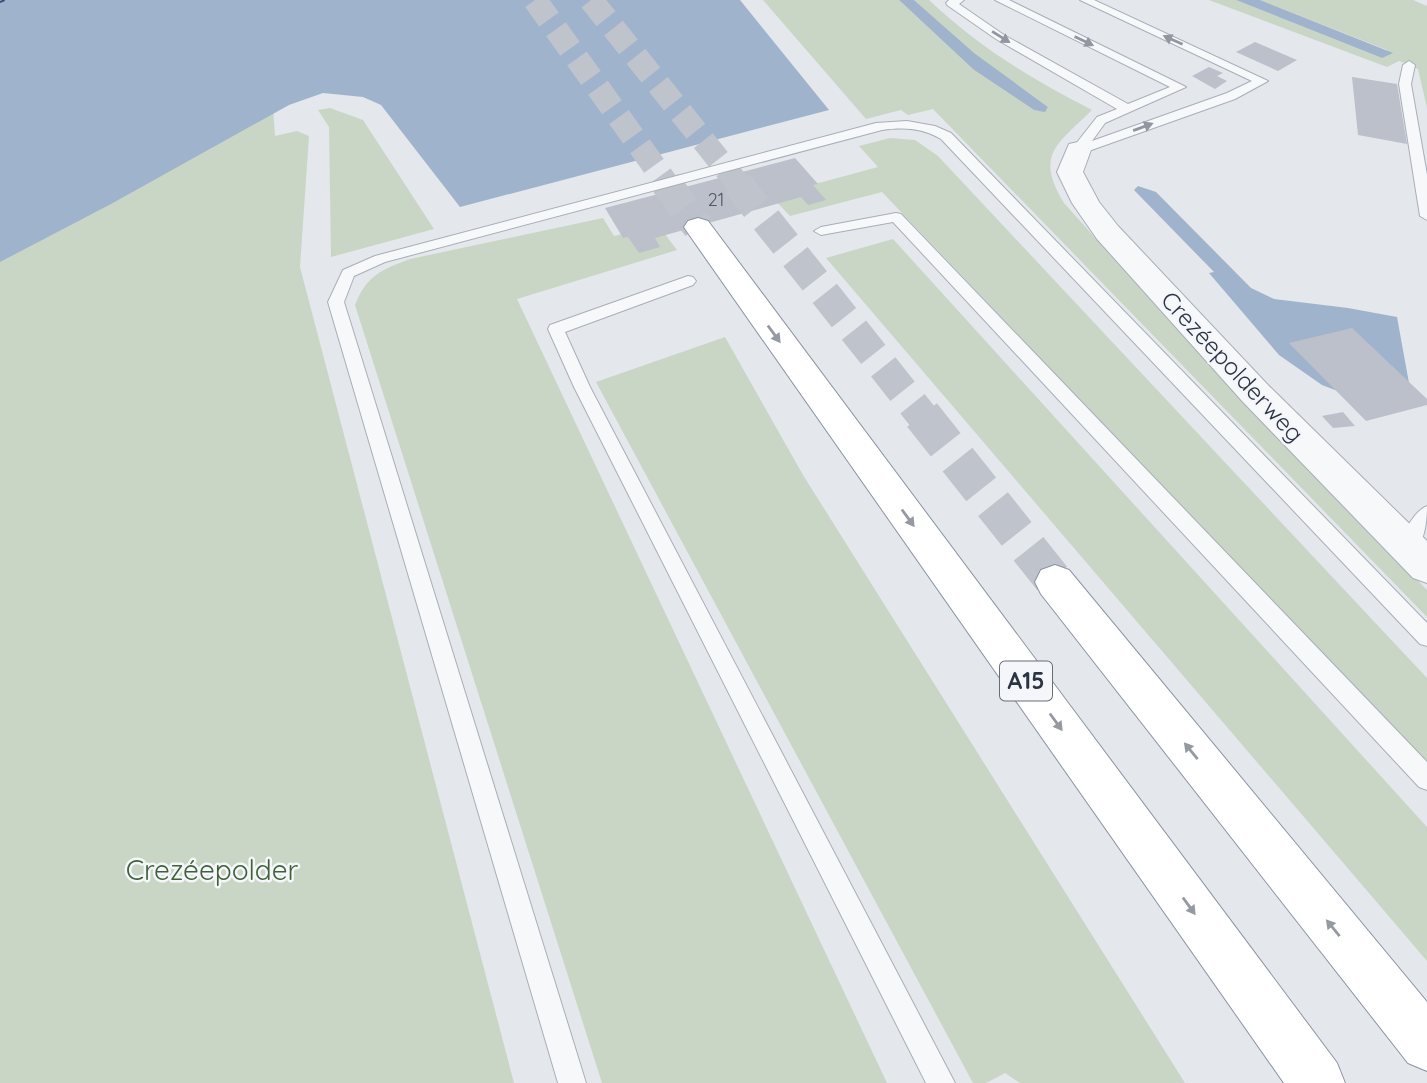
<svg xmlns="http://www.w3.org/2000/svg" width="1427" height="1083" font-family="Quicksand,sans-serif">
	<style>
		.green { fill: #c9d6c5 }
		.water { fill: #9fb4cc }
		.lines { fill: none; stroke-linecap: round; stroke-linejoin: round }
		.ferry { stroke: #34527a; stroke-width: 2; stroke-dasharray: 5 4.5; stroke-linecap: butt }
		.building { fill: #bbc0ca }
		.highway-tunnel-far2 { stroke: #bfc3cb; stroke-width: 24; stroke-dasharray: 24 12; stroke-linecap: butt }
		.highway-tunnel-far1 { stroke: #bfc3cb; stroke-width: 31; stroke-dasharray: 31 16; stroke-linecap: butt }
		.highway-tunnel { stroke: #bfc3cb; stroke-width: 38; stroke-dasharray: 38 19; stroke-linecap: butt }
		.lane-casing { stroke: #a9aeb7; stroke-width: 2 }
		.street-casing { stroke: #a9aeb7; stroke-width: 2 }
		.highway-casing { stroke: #8b94a3; stroke-width: 2 }
		.lane { fill: #f7f8fa; fill-rule: evenodd }
		.street { fill: #f7f8fa; fill-rule: evenodd }
		.highway { fill: #fff; fill-rule: evenodd }
		.oneway { fill: #9196a0 }
		.oneway2 { fill: #959aa2 }
		.labels { text-anchor: middle; stroke-width: 5; stroke-linejoin: round; paint-order: stroke }
		.far-number-label { font-size: 18px; fill: #4f5766 }
		.shield { fill: #f4f6f9; stroke: #676e7b; stroke-width: 2 }
		.shield-label { font-size: 23px; font-weight: bold; fill: #2b3445 }
		.street-label { font-size: 24px; fill: #2b3445; stroke: #f4f6f9 }
		.near-park-label { font-size: 28px; fill: #3f6138; stroke: #f4f6f9 }
	</style>
	<rect width="100%" height="100%" fill="#e4e7ec"/>
	<path class="green" d="M 763,0 L 899,0 L 974,70 L 1034,110 L 1045,111 L 1048,107 L 973,53 L 914,0 L 929,0 C 980,48 1030,78 1092,110 C 1058,144 1034,154 1064,203 L 1217,374 L 1427,590 L 1427,617 L 933,109 L 908,115 L 901,110 L 866,119 Z
		M 1209,0 L 1236,0 L 1382,58 L 1387,50 L 1260,0 L 1413,0 L 1427,6 L 1427,108 L 1418,69 L 1399,61 L 1387,67 Z
		M 273,107 L 275,136 L 297,131 L 309,136 L 300,267 L 514,1083 L 0,1083 L 0,251 Z
		M 330,108 L 363,120 L 434,229 L 331,257 L 329,127 L 318,110 Z
		M 890,138 L 915,140 L 938,156 L 1427,678 L 1427,764 L 882,192 L 790,216 L 771,196 L 878,167 L 859,146 Z
		M 603,218 L 614,236 L 658,225 L 677,250 L 517,299 L 887,1083 L 602,1083 L 355,305 C 367,275 381,270 410,259 Z
		M 893,239 L 1427,827 L 1427,961 L 826,258 Z
		M 725,337 L 803,475 L 1185,1083 L 1020,1083 L 1005,1073 L 986,1083 L 973,1083 L 596,382 Z"/>
	<path class="water" d="M 0,0 L 740,0 L 829,110 L 460,207 L 381,105 L 363,97 L 323,93 L 289,105 L 111,204 L 0,262 Z
		M 899,0 L 914,0 L 974,53 L 1048,107 L 1045,112 L 1034,110 L 974,70 Z
		M 1236,0 L 1260,0 L 1393,53 L 1382,58 Z
		M 1138,186 L 1156,192 L 1251,288 L 1274,299 L 1348,308 L 1397,317 L 1409,383 L 1366,402 L 1322,385 L 1279,355 L 1209,273 L 1214,272 L 1134,190 Z"/>
	<g class="lines">
		<path class="ferry" d="M 0,2 L 5,0"/>
	</g>
	<path class="building" d="M 1255,42 L 1297,60 L 1278,71 L 1236,52 Z
		M 1209,67 L 1223,73 L 1217,76 L 1227,81 L 1215,89 L 1192,76 Z
		M 1352,77 L 1397,84 L 1407,144 L 1358,135 Z
		M 795,158 L 818,184 L 813,185 L 826,200 L 808,205 L 801,197 L 655,238 L 660,247 L 639,253 L 628,237 L 623,238 L 605,208 Z
		M 1352,328 L 1427,399 L 1427,405 L 1366,421 L 1289,343 Z
		M 1343,412 L 1355,426 L 1333,428 L 1322,416 Z"/>
	<g class="lines">
		<path class="highway-tunnel-far2" d="M 535,0 L 667,184
			M 591,0 L 738,184"/>
		<path class="highway-tunnel-far1" d="M 666,183 L 698,227
			M 737,183 L 923,417"/>
		<path class="highway-tunnel" d="M 922,415 L 1055,582"/>
		<defs>
			<path id="lane" d="M 949,0 L 964,0 L 959,4 L 1004,35 L 1128,104 L 1170,87 L 995,0 L 1009,0 L 1186,87 L 1105,123 L 1092,141 L 1227,93 L 1252,81 L 1080,0 L 1094,0 L 1268,81 L 1235,99 L 1083,153 L 1073,153 L 1071,150 L 1097,117 L 1117,109 L 996,39 L 947,5 L 946,3 Z
				M 1409,61 L 1415,65 L 1411,84 L 1427,175 L 1427,220 L 1420,216 L 1399,84 L 1403,65 Z
				M 907,121 L 935,126 L 951,133 L 1427,623 L 1427,646 L 1420,644 L 941,139 C 922,128 904,127 882,130 L 385,262 L 354,276 L 344,302 L 586,1083 L 558,1083 L 328,302 L 343,270 L 375,256 L 876,123 Z
				M 896,213 L 901,214 L 1427,762 L 1427,790 L 1419,787 L 893,222 L 821,235 L 814,231 L 821,227 Z
				M 688,276 L 693,277 L 696,281 L 693,285 L 565,332 L 590,387 L 955,1083 L 926,1083 L 574,387 L 548,329 L 550,325 Z
				M 1427,506 C 1427,522 1424,560 1400,552 L 1397,546 C 1403,534 1414,511 1427,506 Z"/>
			<path id="street" d="M 1078,142 L 1087,144 L 1091,150 L 1083,172 L 1099,202 L 1118,226 L 1267,384 L 1427,541 L 1427,583 L 1413,578 L 1243,402 L 1097,239 L 1072,203 L 1057,172 L 1069,144 Z"/>
			<path id="highway" d="M 698,218 L 708,221 L 1337,1063 L 1345,1083 L 1284,1083 L 688,233 L 684,227 L 688,221 Z
				M 1055,565 L 1069,570 L 1427,1002 L 1427,1071 L 1408,1063 L 1041,594 L 1035,582 L 1041,570 Z"/>
		</defs>
		<use href="#lane" class="lane-casing"/>
		<use href="#street" class="street-casing"/>
		<use href="#highway" class="highway-casing"/>
		<use href="#lane" class="lane"/>
		<use href="#street" class="street"/>
		<use href="#highway" class="highway"/>
	</g>
	<defs><path id="oneway-solid" d="M-6-.8H1V-3.2L6.5 0L1 3.2V.8H-6Z" transform="scale(1.75)"/></defs>
	<g class="oneway">
		<use href="#oneway-solid" transform="translate(1001 37) rotate(32)"/>
		<use href="#oneway-solid" transform="translate(1173 40) rotate(-156)"/>
		<use href="#oneway-solid" transform="translate(1084 41) rotate(26)"/>
		<use href="#oneway-solid" transform="translate(1143 127) rotate(-20)"/>
	</g>
	<g class="oneway2">
		<use href="#oneway-solid" transform="translate(774 334) rotate(54)"/>
		<use href="#oneway-solid" transform="translate(908 518) rotate(54)"/>
		<use href="#oneway-solid" transform="translate(1056 722) rotate(54)"/>
		<use href="#oneway-solid" transform="translate(1191 751) rotate(-129)"/>
		<use href="#oneway-solid" transform="translate(1189 906) rotate(54)"/>
		<use href="#oneway-solid" transform="translate(1333 928) rotate(-129)"/>
	</g>
	<g class="labels">
		<g class="far-number-label">
			<text x="716" y="206">21</text>
		</g>
		<rect class="shield" x="1000" y="661.5" width="52" height="39" rx="5"/>
		<g class="shield-label">
			<text x="1026" y="689">A15</text>
		</g>
		<g class="street-label">
			<text transform="translate(1232 367) rotate(47)" y="8">Crezéepolderweg</text>
		</g>
		<g class="near-park-label">
			<text x="212" y="880">Crezéepolder</text>
		</g>
	</g>
</svg>
